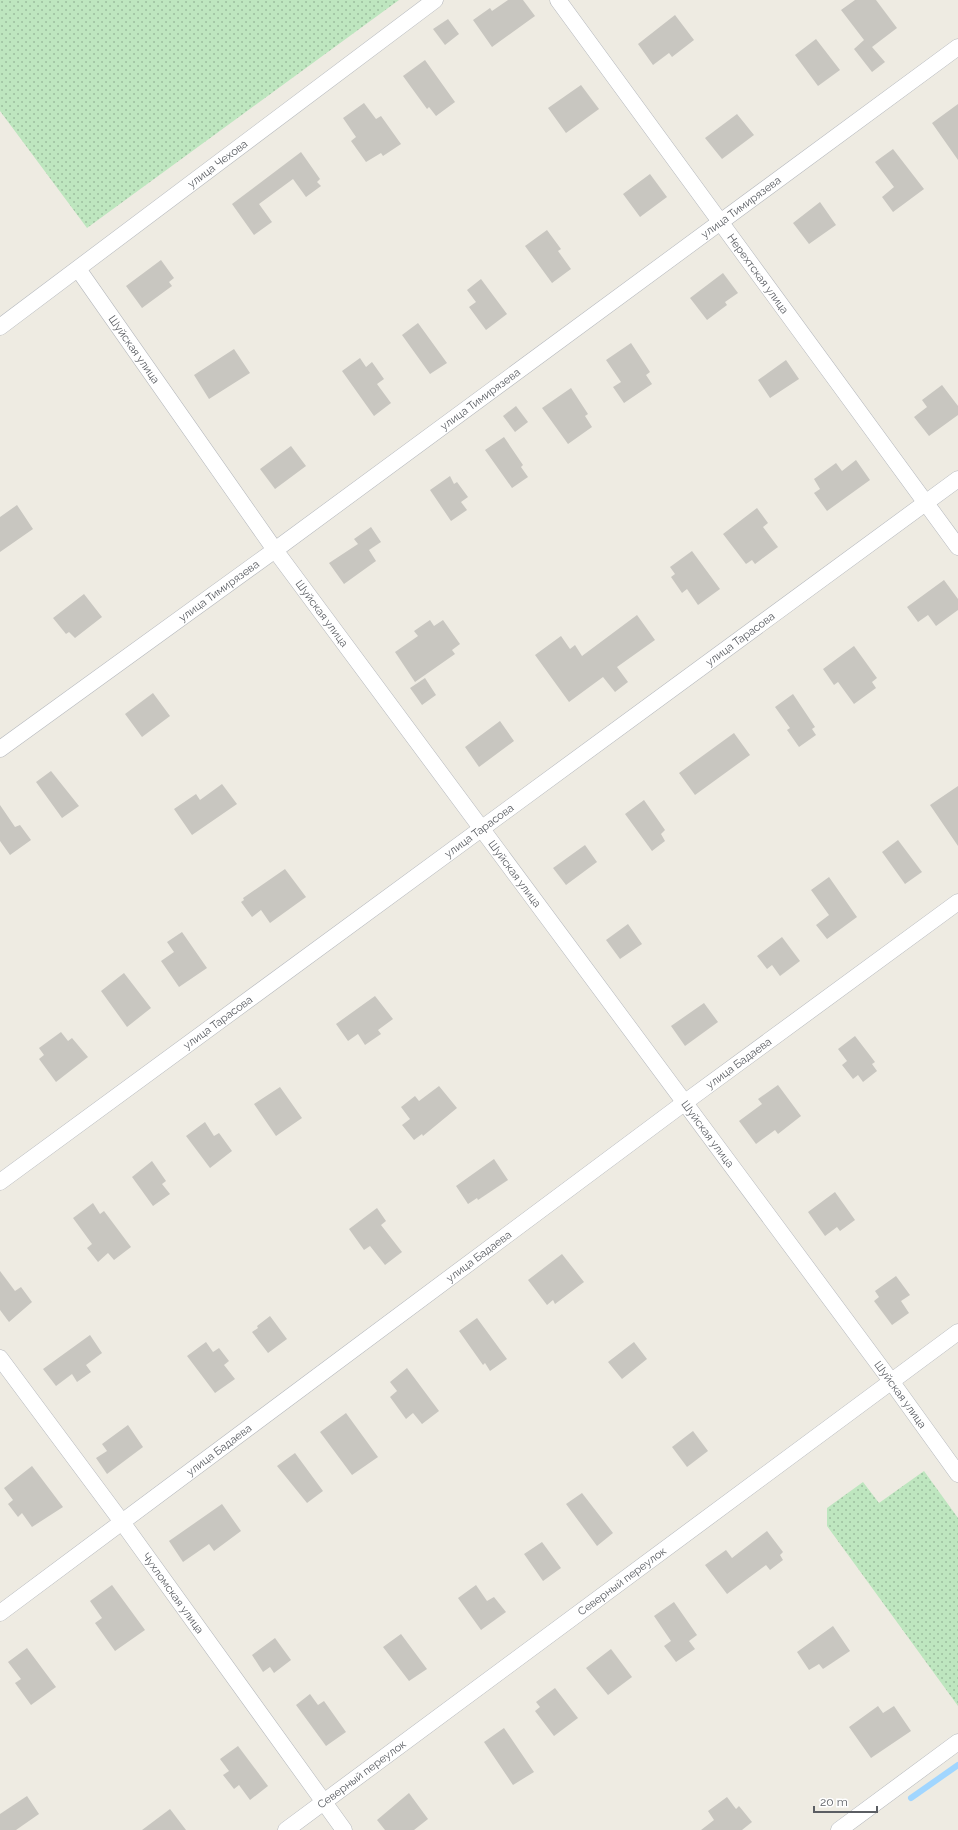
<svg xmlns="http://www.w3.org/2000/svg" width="958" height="1830" font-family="Raleway,sans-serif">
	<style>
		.grass { fill: url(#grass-dots) }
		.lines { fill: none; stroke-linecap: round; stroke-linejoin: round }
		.stream { stroke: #a1d6ff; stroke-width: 6 }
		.building { fill: #c8c6c0 }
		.minor-casing { stroke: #b5b8bd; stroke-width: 17 }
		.minor { stroke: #fff; stroke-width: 16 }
		.labels { text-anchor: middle; stroke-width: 4; stroke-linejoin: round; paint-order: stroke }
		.street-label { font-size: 11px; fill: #5b5e63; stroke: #fff }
	</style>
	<defs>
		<pattern id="grass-dots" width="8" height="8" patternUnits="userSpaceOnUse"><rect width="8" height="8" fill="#bee6bf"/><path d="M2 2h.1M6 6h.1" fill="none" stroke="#9dbe9f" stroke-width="1.8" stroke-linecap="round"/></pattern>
	</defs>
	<rect width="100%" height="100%" fill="#eeebe2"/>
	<path class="grass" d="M 0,0 L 399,0 L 87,228 L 0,111 Z
		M 924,1471 L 958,1518 L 958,1706 L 827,1526 L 827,1508 L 863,1482 L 879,1503 Z"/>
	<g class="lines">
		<path class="stream" d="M 911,1798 L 958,1765"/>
	</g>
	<path class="building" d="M 508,0 L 523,0 L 535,16 L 492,47 L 473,20 L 490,8 L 492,11 Z
		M 855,0 L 876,0 L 897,28 L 872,47 L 885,62 L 872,72 L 854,49 L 864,40 L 841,10 Z
		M 675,15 L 694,40 L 672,57 L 669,53 L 653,65 L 638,44 Z
		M 448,19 L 459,34 L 445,45 L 433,29 Z
		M 816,39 L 840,70 L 818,86 L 795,55 Z
		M 425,60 L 455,102 L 436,116 L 429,107 L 427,109 L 403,76 Z
		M 581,85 L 599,109 L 566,133 L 548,108 Z
		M 364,103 L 376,119 L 381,116 L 401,144 L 383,156 L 381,153 L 366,162 L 351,141 L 356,137 L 343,118 Z
		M 958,104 L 958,160 L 932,123 Z
		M 737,114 L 754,135 L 722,159 L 705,138 Z
		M 893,149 L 924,189 L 893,212 L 882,197 L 894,187 L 875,162 Z
		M 301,152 L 320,179 L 317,182 L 321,186 L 306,197 L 293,179 L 259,204 L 272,222 L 254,235 L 232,204 Z
		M 650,174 L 667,197 L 640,217 L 623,194 Z
		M 820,202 L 836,225 L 809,244 L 793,223 Z
		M 547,230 L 561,249 L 558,251 L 571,269 L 552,283 L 525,246 Z
		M 161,260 L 174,278 L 169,282 L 172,286 L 142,308 L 126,286 Z
		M 723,273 L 738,293 L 725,302 L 727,305 L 707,320 L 690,298 Z
		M 481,279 L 507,314 L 486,330 L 469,307 L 476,302 L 467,290 Z
		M 418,323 L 447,363 L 430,374 L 402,335 Z
		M 631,343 L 650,372 L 646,375 L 652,384 L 624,403 L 613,387 L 621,382 L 606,360 Z
		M 234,349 L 250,373 L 209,399 L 194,375 Z
		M 360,358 L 366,367 L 372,362 L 384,379 L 377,384 L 391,403 L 374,416 L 342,371 Z
		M 786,360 L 799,379 L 770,398 L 758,380 Z
		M 942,385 L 958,406 L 958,415 L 929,436 L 914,417 L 927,407 L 922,400 Z
		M 571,388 L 588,414 L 585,416 L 592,427 L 568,444 L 542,408 Z
		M 516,406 L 528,422 L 515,432 L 503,416 Z
		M 504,437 L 523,465 L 521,467 L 528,477 L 512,488 L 485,450 Z
		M 291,446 L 306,466 L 275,489 L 260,469 Z
		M 856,460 L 870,480 L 827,511 L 814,493 L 820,489 L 814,479 L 836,463 L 842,471 Z
		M 450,476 L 454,484 L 457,482 L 468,497 L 461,502 L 467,510 L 451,521 L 430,490 Z
		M 17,505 L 33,529 L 0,552 L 0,517 Z
		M 757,508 L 768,523 L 763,527 L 778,547 L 755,564 L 752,560 L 746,564 L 723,534 Z
		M 371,527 L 381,542 L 369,550 L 376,561 L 344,584 L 329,563 L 358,544 L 354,539 Z
		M 692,551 L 720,589 L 698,605 L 687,589 L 682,593 L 671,577 L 675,574 L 670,567 Z
		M 944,580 L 958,599 L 958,610 L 936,626 L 928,615 L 918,622 L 907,607 Z
		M 84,594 L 102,617 L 75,638 L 69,632 L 66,634 L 53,618 Z
		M 637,615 L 655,640 L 617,667 L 628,682 L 615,692 L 603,677 L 569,702 L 535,655 L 561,636 L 570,649 L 575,645 L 582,656 Z
		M 430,620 L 434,626 L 443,620 L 460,644 L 452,650 L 455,654 L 415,682 L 395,652 L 418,636 L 414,631 Z
		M 854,646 L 877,678 L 872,682 L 876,688 L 854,704 L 838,682 L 834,685 L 823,669 Z
		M 425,678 L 436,695 L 422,705 L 410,688 Z
		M 153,693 L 170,716 L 142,737 L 125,714 Z
		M 793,694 L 815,727 L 812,729 L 816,735 L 799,747 L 787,730 L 790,728 L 775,707 Z
		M 500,721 L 514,741 L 479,767 L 465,747 Z
		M 734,733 L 750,755 L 695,795 L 679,773 Z
		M 51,771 L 79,806 L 62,818 L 36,782 Z
		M 222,784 L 237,804 L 192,835 L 174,809 L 196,794 L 200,800 Z
		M 958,786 L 958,846 L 930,805 Z
		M 644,800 L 665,830 L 661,834 L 665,841 L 652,851 L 625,814 Z
		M 0,805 L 15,827 L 20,825 L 31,840 L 10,855 L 0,841 Z
		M 898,840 L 922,872 L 905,884 L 882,852 Z
		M 585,845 L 597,862 L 566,885 L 553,868 Z
		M 285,869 L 306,897 L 270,923 L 261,910 L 252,917 L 241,902 L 244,900 L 243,898 Z
		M 829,877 L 857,917 L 827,939 L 816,925 L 829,915 L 811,890 Z
		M 628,924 L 642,944 L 620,959 L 606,940 Z
		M 182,932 L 207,968 L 179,987 L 161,961 L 174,952 L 167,942 Z
		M 782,937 L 800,961 L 780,976 L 772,965 L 767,969 L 757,956 Z
		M 124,973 L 151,1008 L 127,1027 L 101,991 Z
		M 375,996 L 393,1019 L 378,1030 L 381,1034 L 365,1045 L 358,1034 L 348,1041 L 336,1024 Z
		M 704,1003 L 718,1022 L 685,1046 L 671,1026 Z
		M 61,1032 L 68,1041 L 72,1038 L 88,1057 L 56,1082 L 39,1059 L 44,1055 L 39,1048 Z
		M 855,1036 L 875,1062 L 872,1064 L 877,1071 L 863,1082 L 858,1075 L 853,1079 L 842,1065 L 847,1061 L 838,1049 Z
		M 778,1085 L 801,1116 L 778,1134 L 775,1130 L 756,1144 L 739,1121 L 762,1104 L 758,1099 Z
		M 439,1086 L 457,1108 L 423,1136 L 422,1134 L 414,1140 L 402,1125 L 410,1119 L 401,1107 L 415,1096 L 419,1101 Z
		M 280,1087 L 302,1118 L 276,1136 L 254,1104 Z
		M 205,1122 L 214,1136 L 219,1133 L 232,1151 L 210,1168 L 186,1136 Z
		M 494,1159 L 508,1180 L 478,1200 L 477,1198 L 468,1204 L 456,1186 Z
		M 152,1161 L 166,1181 L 162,1184 L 170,1194 L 153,1206 L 132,1177 Z
		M 835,1192 L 855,1220 L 840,1231 L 837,1227 L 825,1236 L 808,1212 Z
		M 93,1203 L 100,1214 L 104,1211 L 131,1247 L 114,1260 L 108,1253 L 98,1262 L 87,1248 L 92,1244 L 73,1218 Z
		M 377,1208 L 386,1221 L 381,1225 L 402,1252 L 385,1265 L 370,1246 L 364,1250 L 349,1229 Z
		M 562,1254 L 584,1282 L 555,1304 L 553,1300 L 547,1305 L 528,1280 Z
		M 0,1271 L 15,1291 L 21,1287 L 32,1302 L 9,1322 L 0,1310 Z
		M 896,1276 L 910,1295 L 901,1301 L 909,1313 L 892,1325 L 874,1301 L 879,1297 L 875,1291 Z
		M 270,1316 L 287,1339 L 268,1353 L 252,1332 L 258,1328 L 257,1326 Z
		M 477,1318 L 507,1359 L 490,1371 L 485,1363 L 483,1365 L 459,1331 Z
		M 90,1335 L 102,1353 L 86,1365 L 91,1372 L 77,1382 L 72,1374 L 56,1386 L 43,1369 Z
		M 206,1342 L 213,1352 L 219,1348 L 229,1361 L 224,1365 L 235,1379 L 215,1393 L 187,1356 Z
		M 634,1342 L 647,1359 L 622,1379 L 608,1362 Z
		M 407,1368 L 439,1411 L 422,1424 L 413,1413 L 406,1419 L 390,1397 L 397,1391 L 390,1382 Z
		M 346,1413 L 378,1457 L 352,1475 L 320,1432 Z
		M 128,1425 L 143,1447 L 107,1474 L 96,1458 L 107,1451 L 102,1444 Z
		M 693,1431 L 708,1451 L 687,1467 L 672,1447 Z
		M 295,1453 L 323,1491 L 307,1503 L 277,1466 Z
		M 32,1466 L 63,1507 L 32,1527 L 22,1513 L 18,1517 L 8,1504 L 13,1500 L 4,1488 Z
		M 582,1493 L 613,1533 L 597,1546 L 566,1504 Z
		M 222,1504 L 241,1531 L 214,1551 L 209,1544 L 183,1562 L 169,1541 Z
		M 767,1531 L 783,1552 L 780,1555 L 783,1560 L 770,1570 L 766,1565 L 727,1594 L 705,1565 L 726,1550 L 732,1558 Z
		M 542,1542 L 561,1568 L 543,1581 L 524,1554 Z
		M 112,1585 L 145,1630 L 115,1651 L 95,1623 L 102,1618 L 90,1601 Z
		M 476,1585 L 487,1601 L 494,1597 L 506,1612 L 481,1630 L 458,1598 Z
		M 674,1602 L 697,1635 L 689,1641 L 695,1649 L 676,1662 L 664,1646 L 671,1641 L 654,1616 Z
		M 833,1626 L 850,1651 L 823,1669 L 819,1664 L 809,1670 L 797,1652 Z
		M 401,1634 L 427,1669 L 409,1681 L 383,1647 Z
		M 275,1638 L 291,1660 L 274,1673 L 270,1667 L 263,1672 L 252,1655 Z
		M 27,1648 L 56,1687 L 31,1705 L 15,1683 L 21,1679 L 8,1662 Z
		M 611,1649 L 632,1677 L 608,1695 L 586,1668 Z
		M 555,1688 L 578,1718 L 554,1736 L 535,1711 L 540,1707 L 536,1702 Z
		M 310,1694 L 318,1705 L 324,1701 L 346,1732 L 326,1746 L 296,1705 Z
		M 878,1706 L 883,1713 L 894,1706 L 911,1731 L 871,1758 L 849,1727 Z
		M 504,1728 L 534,1772 L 513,1785 L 484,1742 Z
		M 238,1746 L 268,1786 L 250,1800 L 239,1785 L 234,1789 L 223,1775 L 229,1771 L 220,1759 Z
		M 409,1793 L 428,1819 L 414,1830 L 385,1830 L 377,1820 Z
		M 27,1796 L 39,1814 L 16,1830 L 0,1830 L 0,1814 Z
		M 727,1797 L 736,1809 L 739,1806 L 752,1822 L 742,1830 L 701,1830 L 714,1820 L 708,1811 Z
		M 170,1809 L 186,1830 L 142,1830 Z"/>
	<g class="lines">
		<defs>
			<g id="minor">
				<path id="s1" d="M 558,0 L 958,547"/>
				<path id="s2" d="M 78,269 L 275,550 L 891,1381 L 958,1474"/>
				<path id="s3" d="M 0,327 L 435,0"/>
				<path id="s4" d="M 0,749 L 275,550 L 958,47"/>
				<path id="s5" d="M 0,1182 L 958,479"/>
				<path id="s6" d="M 0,1358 L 122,1522 L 344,1830"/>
				<path id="s7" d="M 0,1613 L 684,1103 L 958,902"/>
				<path id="s8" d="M 286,1830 L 958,1332"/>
				<path d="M 839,1830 L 958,1742"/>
			</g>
		</defs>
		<use href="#minor" class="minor-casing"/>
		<use href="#minor" class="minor"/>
	</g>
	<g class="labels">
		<g class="street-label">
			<text dy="4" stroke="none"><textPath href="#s3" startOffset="272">улица Чехова</textPath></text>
			<text dy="4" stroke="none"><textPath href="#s4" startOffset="918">улица Тимирязева</textPath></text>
			<text dy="4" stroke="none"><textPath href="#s1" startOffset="339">Нерехтская улица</textPath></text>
			<text dy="4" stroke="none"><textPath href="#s2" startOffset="98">Шуйская улица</textPath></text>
			<text dy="4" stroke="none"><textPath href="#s4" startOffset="594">улица Тимирязева</textPath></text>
			<text dy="4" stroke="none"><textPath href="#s4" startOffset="270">улица Тимирязева</textPath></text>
			<text dy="4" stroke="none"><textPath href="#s2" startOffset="422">Шуйская улица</textPath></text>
			<text dy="4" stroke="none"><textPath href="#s5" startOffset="918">улица Тарасова</textPath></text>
			<text dy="4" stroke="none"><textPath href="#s5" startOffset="594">улица Тарасова</textPath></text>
			<text dy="4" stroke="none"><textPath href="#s2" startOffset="746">Шуйская улица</textPath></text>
			<text dy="4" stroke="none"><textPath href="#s5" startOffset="270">улица Тарасова</textPath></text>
			<text dy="4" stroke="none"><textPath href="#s7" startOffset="921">улица Бадаева</textPath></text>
			<text dy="4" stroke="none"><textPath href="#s2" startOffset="1070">Шуйская улица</textPath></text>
			<text dy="4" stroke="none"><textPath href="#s7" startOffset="597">улица Бадаева</textPath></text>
			<text dy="4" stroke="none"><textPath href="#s2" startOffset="1394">Шуйская улица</textPath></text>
			<text dy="4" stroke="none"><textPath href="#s7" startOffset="273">улица Бадаева</textPath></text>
			<text dy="4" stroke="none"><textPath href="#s8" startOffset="418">Северный переулок</textPath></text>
			<text dy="4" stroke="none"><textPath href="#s6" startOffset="292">Чухломская улица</textPath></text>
			<text dy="4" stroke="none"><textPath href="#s8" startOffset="94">Северный переулок</textPath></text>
		</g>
	</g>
	<path d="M814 1806v6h63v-6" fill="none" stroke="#5b5e63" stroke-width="2"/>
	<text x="820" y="1806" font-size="12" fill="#5b5e63" stroke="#ffffff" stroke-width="3" paint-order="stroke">20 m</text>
</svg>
